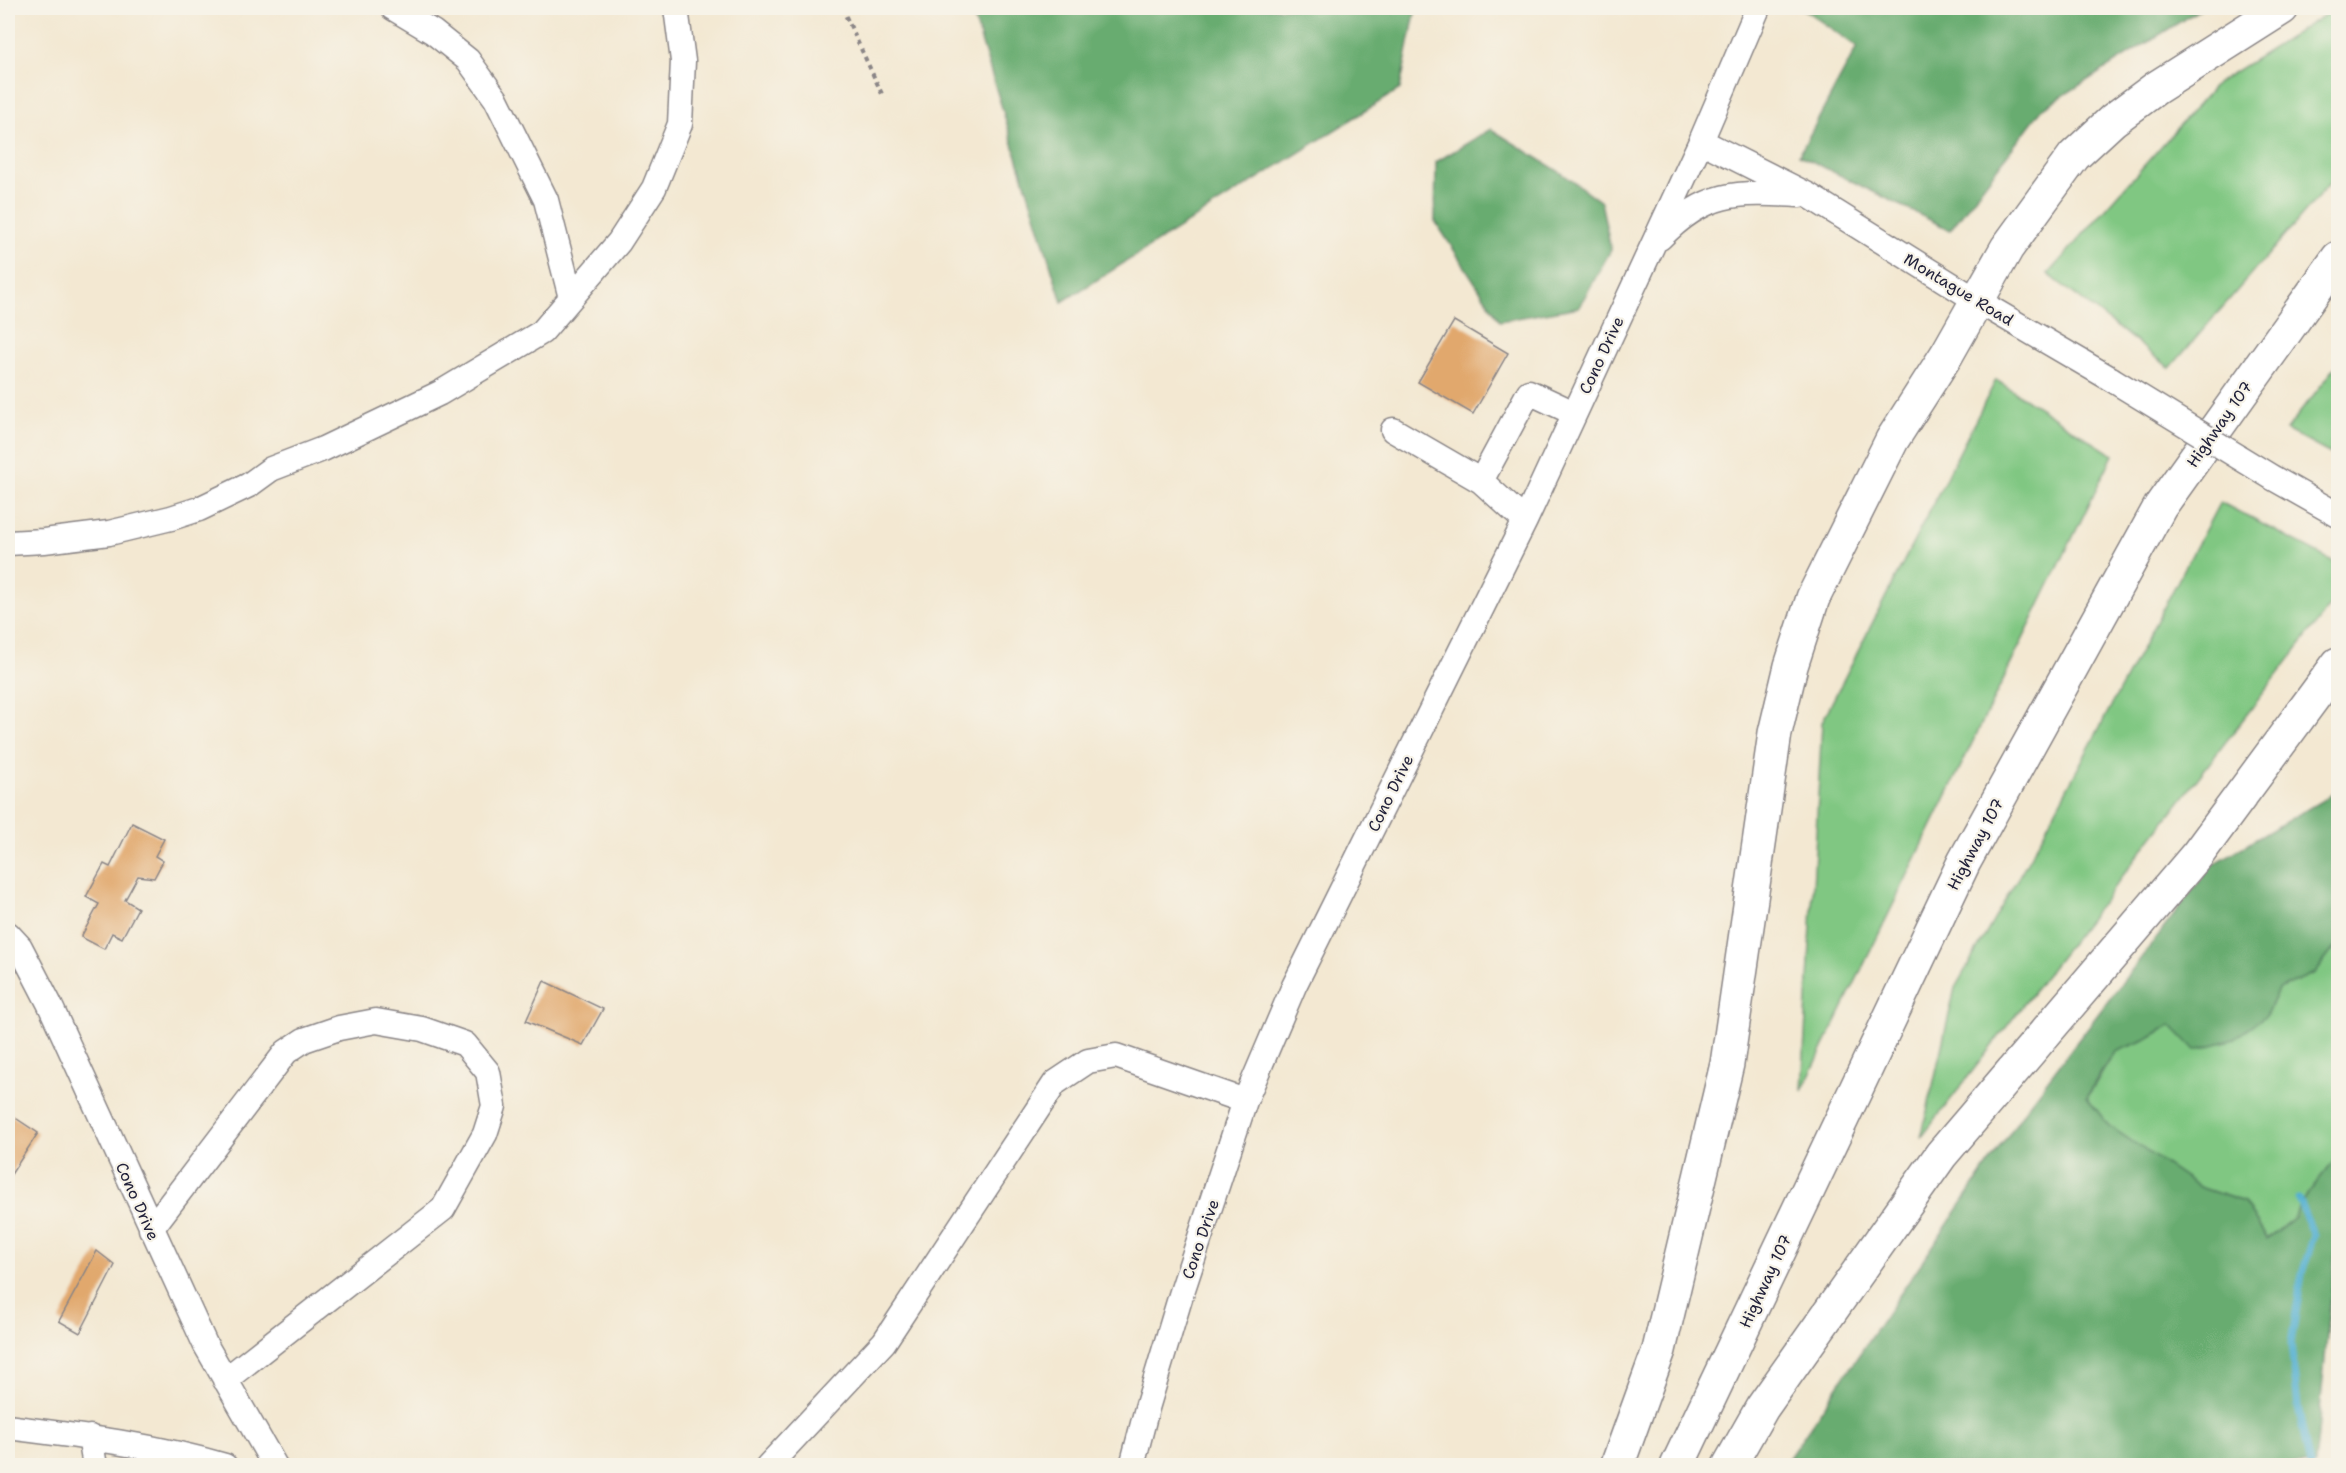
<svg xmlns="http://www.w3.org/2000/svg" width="2346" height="1473" font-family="'Shantell Sans',sans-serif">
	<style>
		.green { fill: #80c782; stroke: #51745e; stroke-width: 1.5 }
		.forest { fill: #68ac70; stroke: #456756; stroke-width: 1.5 }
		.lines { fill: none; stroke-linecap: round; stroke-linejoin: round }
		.stream { stroke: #51afd0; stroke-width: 7 }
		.building { fill: #e1a86d }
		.minor-casing { stroke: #8a8586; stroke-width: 27 }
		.highway-casing { stroke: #8a8586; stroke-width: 36 }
		.path { stroke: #8a8586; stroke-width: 4; stroke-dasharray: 4.5 4.5; stroke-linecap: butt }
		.minor { stroke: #fff; stroke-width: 24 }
		.highway { stroke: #fff; stroke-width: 33 }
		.minor-bridge-casing { stroke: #8a8586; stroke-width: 27; stroke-linecap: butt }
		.minor-bridge { stroke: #fff; stroke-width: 24 }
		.labels { text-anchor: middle; stroke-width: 4.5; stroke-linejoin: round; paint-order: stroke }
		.street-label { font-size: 16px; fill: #22223b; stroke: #f7f3e8 }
	</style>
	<rect width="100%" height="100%" fill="#f7f3e8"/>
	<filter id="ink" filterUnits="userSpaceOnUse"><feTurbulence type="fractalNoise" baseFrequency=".0167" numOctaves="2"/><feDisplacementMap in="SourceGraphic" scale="12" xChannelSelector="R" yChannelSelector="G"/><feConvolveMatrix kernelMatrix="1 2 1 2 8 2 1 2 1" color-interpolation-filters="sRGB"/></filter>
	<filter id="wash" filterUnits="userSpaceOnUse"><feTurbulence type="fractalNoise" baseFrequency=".008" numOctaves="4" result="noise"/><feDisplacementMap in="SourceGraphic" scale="24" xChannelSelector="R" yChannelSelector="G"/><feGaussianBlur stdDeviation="1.35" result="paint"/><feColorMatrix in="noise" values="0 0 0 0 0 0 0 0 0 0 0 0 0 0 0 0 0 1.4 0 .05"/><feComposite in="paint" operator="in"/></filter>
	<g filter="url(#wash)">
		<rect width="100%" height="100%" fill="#f3e8d2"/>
		<path class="green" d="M 2336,8 L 2338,8 L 2338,174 L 2170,368 L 2048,274 L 2217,83 Z
			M 2338,364 L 2338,458 L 2286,430 Z
			M 1996,380 L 2113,455 L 1802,1091 L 1822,722 Z
			M 2220,502 L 2338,564 L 2338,596 L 1921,1138 L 1955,988 L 2038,843 Z
			M 2338,943 L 2338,1155 L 2299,1205 L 2295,1217 L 2267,1239 L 2244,1202 L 2199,1187 L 2108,1125 L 2087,1097 L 2115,1052 L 2147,1039 L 2171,1025 L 2266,1015 L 2278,989 L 2315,973 Z"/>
		<path class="forest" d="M 971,8 L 1416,8 L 1400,89 L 1062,302 Z
			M 1802,8 L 2202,8 L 2042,109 L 1950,230 L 1799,155 L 1857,47 Z
			M 1491,129 L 1563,174 L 1601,202 L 1611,250 L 1579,307 L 1500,321 L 1435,221 L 1436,162 Z
			M 2338,791 L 2338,943 L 2315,973 L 2278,989 L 2266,1015 L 2234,1039 L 2195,1050 L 2171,1025 L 2147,1039 L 2115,1052 L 2099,1075 L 2087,1097 L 2108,1125 L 2199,1187 L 2244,1202 L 2267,1239 L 2295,1217 L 2299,1205 L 2338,1155 L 2338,1219 L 2315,1465 L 1784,1465 L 2030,1103 L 2212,865 Z"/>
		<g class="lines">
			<path class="stream" d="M 2298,1199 L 2314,1235 L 2302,1274 L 2291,1344 L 2298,1406 L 2310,1466"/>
		</g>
		<g id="blocks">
			<path class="building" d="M 1454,321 L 1508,353 L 1473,414 L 1418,382 Z
				M 132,823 L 164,839 L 155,856 L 163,861 L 154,878 L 138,876 L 125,900 L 138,908 L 122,938 L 112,933 L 104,949 L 81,937 L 99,904 L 86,897 L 104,864 L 110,867 Z
				M 544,981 L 603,1009 L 583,1045 L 526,1021 Z
				M 8,1113 L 38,1133 L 8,1179 Z
				M 97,1251 L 115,1265 L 80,1333 L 59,1321 Z"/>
		</g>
	</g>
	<g filter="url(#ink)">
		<use href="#blocks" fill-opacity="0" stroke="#8a8586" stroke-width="1.5"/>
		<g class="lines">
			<defs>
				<path id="minor" d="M 393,8 L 433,32 L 468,60 L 496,99 L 546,200 L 571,298
					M 1701,141 L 1808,195 L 1976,300 L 2111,379
					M 1660,238 C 1706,190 1737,192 1800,195
					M 1393,430 L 1481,481 L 1525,521
					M 2273,478 L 2338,515
					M 1481,481 L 1529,392 L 1574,413
					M 8,543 L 44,541 L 109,533 L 171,518 L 199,509 L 249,485 L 271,469 L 323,449 L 440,393 L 542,332 L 619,242 L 654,188 L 680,124 L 683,61 L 676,8
					M 8,934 L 20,947 L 49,1003 L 205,1344 L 275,1466
					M 151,1229 L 286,1052 L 304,1040 L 339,1028 L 376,1021 L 422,1029 L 465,1044 L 488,1072 L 494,1106 L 485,1134 L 443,1209 L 225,1380
					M 8,1427 C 80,1436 154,1445 225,1466
					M 90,1437 L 95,1466
					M 768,1466 L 884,1342 L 1055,1083 L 1088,1061 L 1116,1056 L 1245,1101
					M 1132,1466 L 1147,1408 L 1181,1295 L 1245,1101 L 1294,986 L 1525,521 L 1701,141 L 1758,8"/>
				<path id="highway" d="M 1617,1466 L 1659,1350 L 1727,1064 L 1775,733 L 1791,666 L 1813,598 L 1892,440 L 1947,354 L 2007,248 L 2074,156 L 2113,120 L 2156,88 L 2282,8
					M 1677,1466 L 1964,862 L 2160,507 L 2338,258
					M 1729,1466 L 1762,1408 L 1941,1155 L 2197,855 L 2338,664"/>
			</defs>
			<use href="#minor" class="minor-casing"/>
			<use href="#highway" class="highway-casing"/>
			<path class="path" d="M 842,8 L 882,94"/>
			<use href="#minor" class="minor"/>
			<use href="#highway" class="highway"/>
			<defs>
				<path id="minor-bridge" d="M 2111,379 L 2273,478"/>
			</defs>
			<use href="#minor-bridge" class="minor-bridge-casing"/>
			<use href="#minor-bridge" class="minor-bridge"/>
		</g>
	</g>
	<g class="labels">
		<g class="street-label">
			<text transform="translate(1959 289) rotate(31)" y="6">Montague Road</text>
			<text transform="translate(1601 355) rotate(-65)" y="6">Cono Drive</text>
			<text transform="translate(2219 424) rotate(-55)" y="6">Highway 107</text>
			<text transform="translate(1390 793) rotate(-64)" y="6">Cono Drive</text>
			<text transform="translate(1975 844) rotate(-62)" y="6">Highway 107</text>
			<text transform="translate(138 1201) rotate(66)" y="6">Cono Drive</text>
			<text transform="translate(1200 1239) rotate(-71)" y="6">Cono Drive</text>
			<text transform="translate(1765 1281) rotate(-65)" y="6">Highway 107</text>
		</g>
	</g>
	<rect width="2346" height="1473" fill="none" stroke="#f7f3e8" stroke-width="30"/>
</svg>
